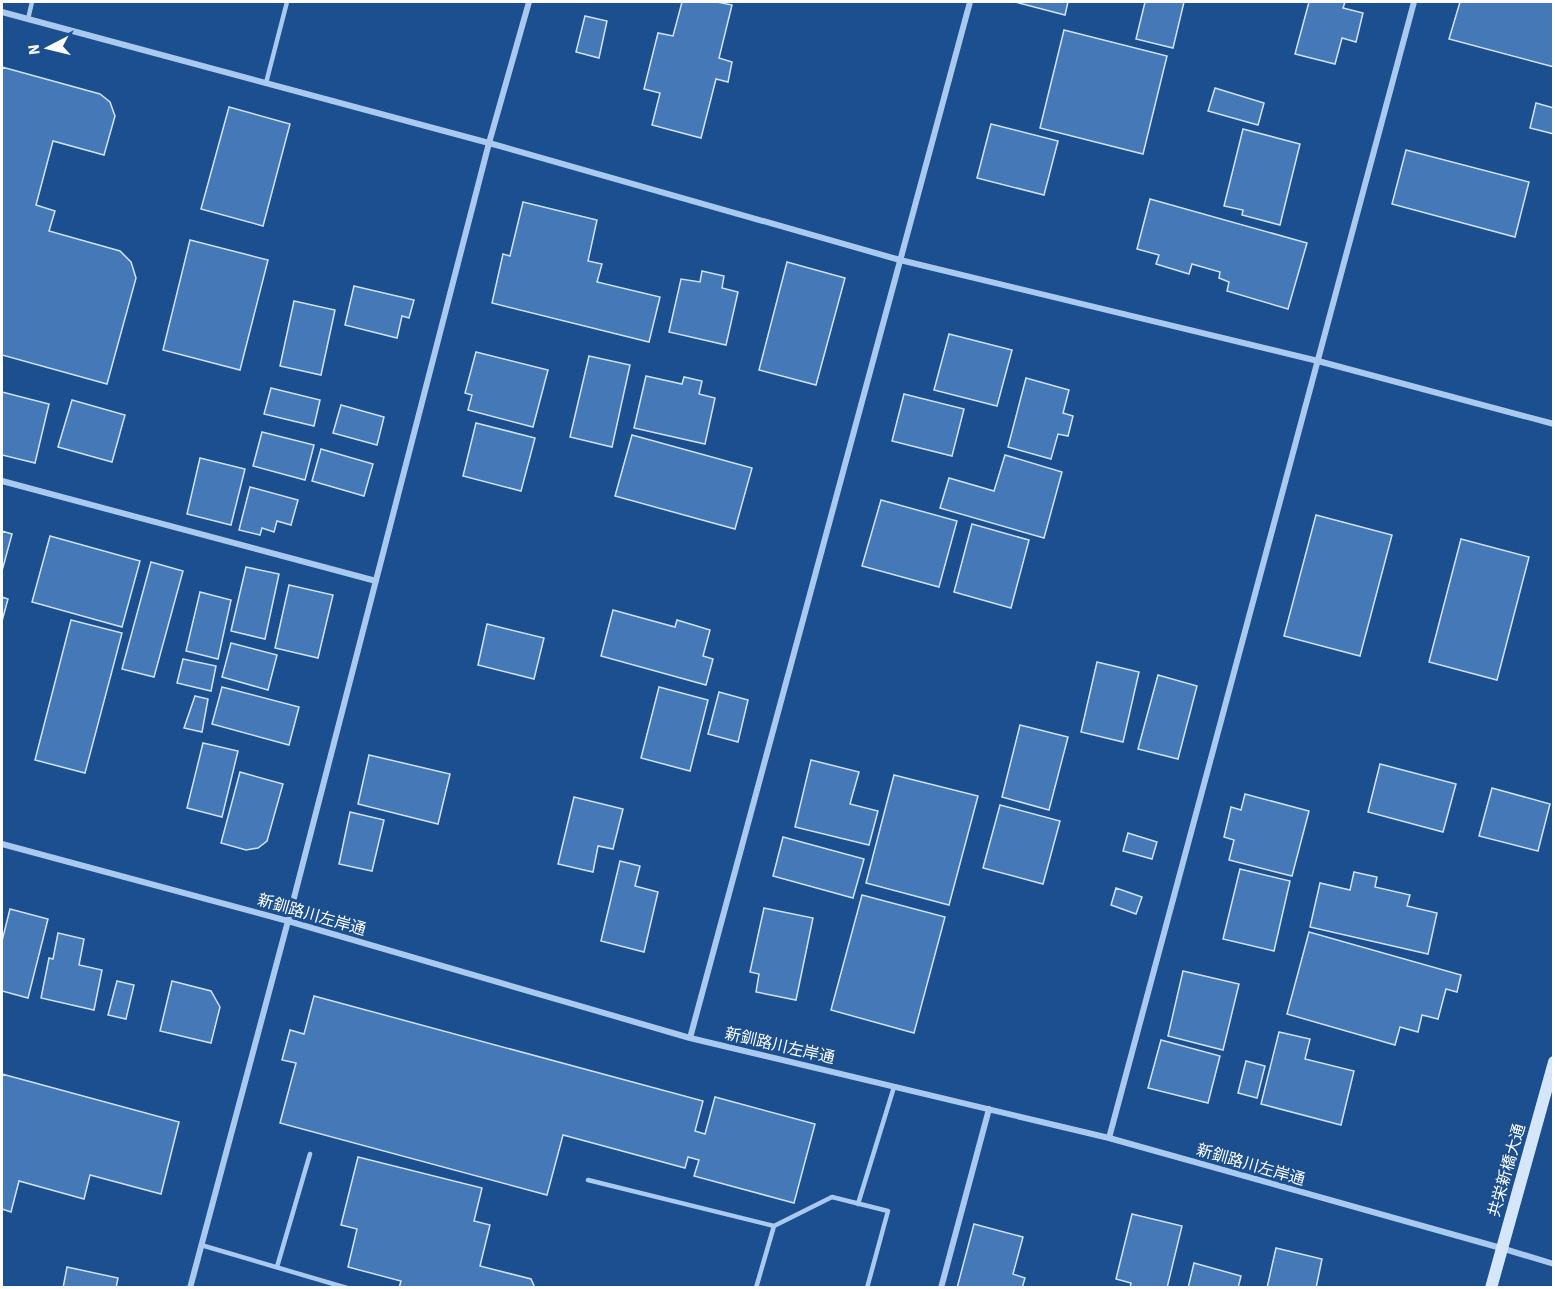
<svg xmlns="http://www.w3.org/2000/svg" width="1555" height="1289" font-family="'Source Sans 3','Noto Sans JP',sans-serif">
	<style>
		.building { fill: #4478b7; stroke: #cfe3fa; stroke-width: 1.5 }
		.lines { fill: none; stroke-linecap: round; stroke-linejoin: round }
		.lane { stroke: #a9c9ee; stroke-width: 4.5 }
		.street { stroke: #a9c9ee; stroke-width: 6 }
		.secondary { stroke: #d6e6fa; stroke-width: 12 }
		.labels { text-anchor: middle; stroke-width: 6; stroke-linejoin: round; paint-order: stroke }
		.street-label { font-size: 16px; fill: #fff; stroke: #1b4f8f }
	</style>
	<rect width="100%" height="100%" fill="#1b4f8f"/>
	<path class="building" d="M 682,2 L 717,2 L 732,5 L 719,58 L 732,62 L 728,82 L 716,79 L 701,138 L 652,125 L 660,93 L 644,89 L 658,33 L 673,36 Z
		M 1015,2 L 1068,2 L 1065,15 Z
		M 1145,2 L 1184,2 L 1173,48 L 1136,39 Z
		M 1309,2 L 1345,2 L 1343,8 L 1363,13 L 1356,42 L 1342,38 L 1335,64 L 1295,54 Z
		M 1460,2 L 1554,2 L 1554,67 L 1449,39 Z
		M 585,16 L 607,21 L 599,58 L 576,52 Z
		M 1064,30 L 1167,56 L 1143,154 L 1040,128 Z
		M 2,67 L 100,94 L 110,102 L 115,116 L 104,155 L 53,141 L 36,205 L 55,211 L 49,231 L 120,251 L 131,262 L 136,278 L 107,384 L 2,355 Z
		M 1215,88 L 1264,103 L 1258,125 L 1208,111 Z
		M 1536,103 L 1554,108 L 1554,134 L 1530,128 Z
		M 229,107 L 290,124 L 263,226 L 201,209 Z
		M 991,124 L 1058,141 L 1044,195 L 977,178 Z
		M 1243,129 L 1300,144 L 1280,225 L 1242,215 L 1243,210 L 1224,206 Z
		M 1406,150 L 1529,182 L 1515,237 L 1392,204 Z
		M 1150,199 L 1307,243 L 1288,309 L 1227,291 L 1229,282 L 1219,278 L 1220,272 L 1192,264 L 1189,274 L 1156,264 L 1159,255 L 1137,249 Z
		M 523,202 L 597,220 L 588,261 L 602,264 L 597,282 L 660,297 L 649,342 L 492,303 L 503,254 L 510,256 Z
		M 190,240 L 268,260 L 240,370 L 163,350 Z
		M 787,262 L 845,278 L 816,385 L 759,370 Z
		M 702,271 L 724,276 L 722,288 L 738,292 L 726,345 L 669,332 L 681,279 L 700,282 Z
		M 354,286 L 414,300 L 409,318 L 402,316 L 397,338 L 345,325 Z
		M 294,301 L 335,310 L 321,375 L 280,366 Z
		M 949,334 L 1012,350 L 997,406 L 934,390 Z
		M 476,352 L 548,370 L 533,427 L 468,410 L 472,395 L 465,393 Z
		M 589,356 L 630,365 L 612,447 L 570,437 Z
		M 646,376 L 682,384 L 684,377 L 702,381 L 699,394 L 715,398 L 705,444 L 634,428 Z
		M 1026,378 L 1069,390 L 1063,413 L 1073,416 L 1068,436 L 1058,434 L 1051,459 L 1008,447 Z
		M 271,388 L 320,400 L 314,426 L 264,414 Z
		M 2,392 L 49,404 L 35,463 L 2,455 Z
		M 904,394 L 964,409 L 952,456 L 892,441 Z
		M 72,400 L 125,415 L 112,462 L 58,447 Z
		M 341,405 L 384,417 L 377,445 L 333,433 Z
		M 476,423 L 535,438 L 521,491 L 463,476 Z
		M 262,432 L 314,445 L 305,480 L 253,466 Z
		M 632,435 L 752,468 L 735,529 L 615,496 Z
		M 321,449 L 373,464 L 364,496 L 312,481 Z
		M 1005,455 L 1062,472 L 1044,538 L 940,508 L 949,478 L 994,491 Z
		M 200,458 L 245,469 L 231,525 L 187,514 Z
		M 250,487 L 298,500 L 291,525 L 277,521 L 274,532 L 262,528 L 260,535 L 239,530 Z
		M 881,500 L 957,521 L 939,587 L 862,566 Z
		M 1316,515 L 1392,535 L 1360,656 L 1284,636 Z
		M 972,524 L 1029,540 L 1011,608 L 954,592 Z
		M 2,531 L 12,534 L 2,571 Z
		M 50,536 L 140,561 L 122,627 L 32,602 Z
		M 1461,539 L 1529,557 L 1497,680 L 1429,662 Z
		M 151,562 L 183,571 L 154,677 L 122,669 Z
		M 246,567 L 279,574 L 265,639 L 231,631 Z
		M 289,585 L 333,595 L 318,658 L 275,648 Z
		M 200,592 L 231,600 L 218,659 L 186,651 Z
		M 2,597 L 8,599 L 2,621 Z
		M 613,610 L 675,627 L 677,620 L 710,630 L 703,656 L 713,659 L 706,685 L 601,656 Z
		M 71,620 L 122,633 L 85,773 L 35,760 Z
		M 487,624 L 544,638 L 534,679 L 478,665 Z
		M 231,643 L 277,655 L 268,690 L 222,677 Z
		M 183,659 L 216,666 L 211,691 L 177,683 Z
		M 1097,662 L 1139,672 L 1123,742 L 1081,732 Z
		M 1158,675 L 1197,686 L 1178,759 L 1138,749 Z
		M 222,687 L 299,707 L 289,745 L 212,724 Z
		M 659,687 L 708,700 L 690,771 L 641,758 Z
		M 719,692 L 748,700 L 738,742 L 708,734 Z
		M 195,696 L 208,699 L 202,732 L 184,728 Z
		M 1020,725 L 1068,737 L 1049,810 L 1002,797 Z
		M 203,743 L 238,751 L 222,817 L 187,808 Z
		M 369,755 L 450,774 L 438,824 L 358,804 Z
		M 811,760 L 859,772 L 850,804 L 878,811 L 869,845 L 795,827 Z
		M 1380,764 L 1456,784 L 1443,832 L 1368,812 Z
		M 240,772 L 283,784 L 267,841 L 258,848 L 246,850 L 221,843 Z
		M 894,775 L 978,796 L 949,905 L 866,883 Z
		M 1492,788 L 1550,804 L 1538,851 L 1479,836 Z
		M 1245,794 L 1309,811 L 1292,876 L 1229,860 L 1234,840 L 1224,837 L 1231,807 L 1241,810 Z
		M 574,797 L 623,809 L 613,849 L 598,846 L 593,872 L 558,864 Z
		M 1000,805 L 1060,821 L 1043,884 L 983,868 Z
		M 350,812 L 384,820 L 372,871 L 339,864 Z
		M 1128,833 L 1157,842 L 1152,859 L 1123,851 Z
		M 783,837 L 864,859 L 853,898 L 773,876 Z
		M 620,861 L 640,866 L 635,886 L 658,892 L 644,952 L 601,941 Z
		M 1240,869 L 1290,881 L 1274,951 L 1223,939 Z
		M 1354,872 L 1377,877 L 1375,887 L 1410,895 L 1407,906 L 1437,913 L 1428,954 L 1310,927 L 1320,883 L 1350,890 Z
		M 1116,888 L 1142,897 L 1136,914 L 1111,905 Z
		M 862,895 L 945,917 L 914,1033 L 831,1010 Z
		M 764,908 L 813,918 L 796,1000 L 756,992 L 759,974 L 750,972 Z
		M 10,909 L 48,919 L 28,998 L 2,991 L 2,941 Z
		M 1309,932 L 1461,975 L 1457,992 L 1446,989 L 1438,1019 L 1422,1015 L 1418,1032 L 1400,1027 L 1395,1045 L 1287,1014 Z
		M 58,933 L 84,939 L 79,965 L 102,970 L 94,1010 L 41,998 L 49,958 L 53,959 Z
		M 1183,971 L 1239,984 L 1223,1050 L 1168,1036 Z
		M 117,981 L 134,985 L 126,1019 L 108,1015 Z
		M 172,981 L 211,991 L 220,1007 L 211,1043 L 160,1031 Z
		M 314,996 L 703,1101 L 695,1131 L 705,1134 L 715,1097 L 815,1124 L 794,1203 L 694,1176 L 699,1160 L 688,1157 L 685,1168 L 563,1135 L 547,1195 L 280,1123 L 296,1063 L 282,1060 L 290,1030 L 304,1034 Z
		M 1279,1032 L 1310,1039 L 1305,1059 L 1354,1071 L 1341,1125 L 1261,1104 Z
		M 1161,1040 L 1220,1056 L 1208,1103 L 1148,1088 Z
		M 1246,1061 L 1265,1066 L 1257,1098 L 1238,1093 Z
		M 2,1074 L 179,1122 L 161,1194 L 90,1175 L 84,1199 L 19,1181 L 11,1212 L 2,1209 Z
		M 358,1157 L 482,1188 L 474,1221 L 490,1225 L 480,1266 L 531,1279 L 535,1288 L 399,1288 L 401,1281 L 348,1267 L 357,1229 L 341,1225 Z
		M 1132,1214 L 1182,1226 L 1167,1288 L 1130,1288 L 1131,1283 L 1116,1279 Z
		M 974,1224 L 1023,1237 L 1013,1274 L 1025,1278 L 1022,1288 L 957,1288 Z
		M 1276,1248 L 1322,1259 L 1316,1288 L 1267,1288 Z
		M 1194,1263 L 1241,1276 L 1238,1288 L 1188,1288 Z
		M 67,1267 L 118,1278 L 116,1288 L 63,1288 Z"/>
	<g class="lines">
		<path class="lane" d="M 28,19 L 32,2
			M 266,83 L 287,2
			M 588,1180 L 774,1226 L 756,1288
			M 858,1204 L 894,1087
			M 774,1226 L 832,1197 L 888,1211 L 867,1288
			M 201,1245 L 347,1288
			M 277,1267 L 310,1154"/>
		<path class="street" d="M 2,12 L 489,143 L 900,260 L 1318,361 L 1554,424
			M 2,481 L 376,581
			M 2,844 L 288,921 L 690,1038 L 1109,1138 L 1501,1248 L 1554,1264
			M 690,1038 L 970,2
			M 1109,1138 L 1414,2
			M 190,1288 L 288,921 L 489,143 L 529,2
			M 941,1288 L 989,1109"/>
		<path class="secondary" d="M 1491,1288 L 1554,1062"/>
	</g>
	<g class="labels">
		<g class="street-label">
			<text transform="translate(312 914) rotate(16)" y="6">新釧路川左岸通</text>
			<text transform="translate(780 1045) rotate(13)" y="6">新釧路川左岸通</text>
			<text transform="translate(1251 1164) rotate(16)" y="6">新釧路川左岸通</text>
			<text transform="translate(1506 1170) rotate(-74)" y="6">共栄新橋大通</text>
		</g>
	</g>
	<rect width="1555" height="1289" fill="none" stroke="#ffffff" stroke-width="6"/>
	<g transform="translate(48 48) rotate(263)" stroke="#1b4f8f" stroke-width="4.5" paint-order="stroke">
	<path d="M0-4.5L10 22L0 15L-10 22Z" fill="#ffffff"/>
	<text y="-9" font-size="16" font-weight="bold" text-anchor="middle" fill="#ffffff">N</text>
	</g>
</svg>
